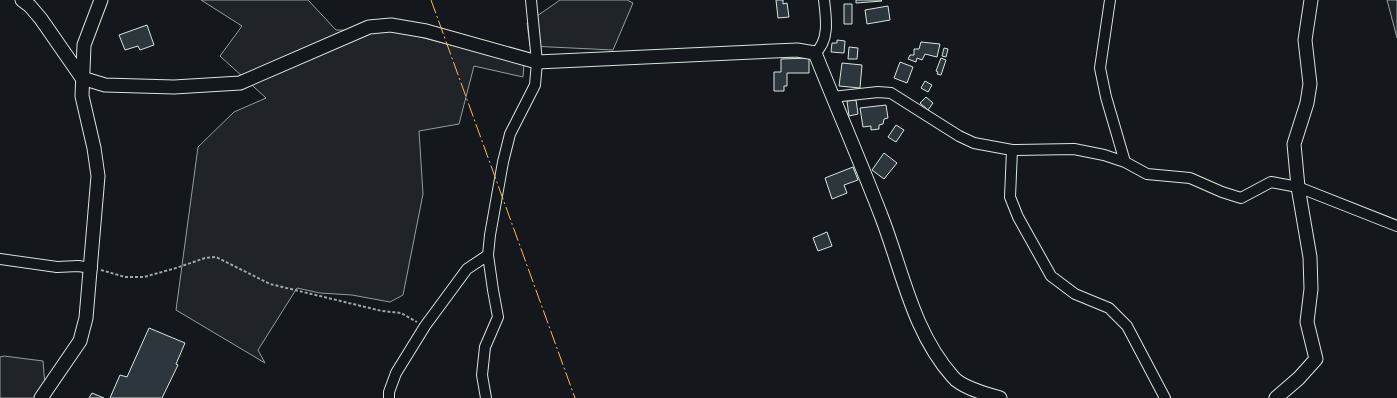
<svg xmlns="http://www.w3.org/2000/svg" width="1397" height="398" font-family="Poppins,sans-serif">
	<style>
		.green { fill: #202428; stroke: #939e99 }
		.building { fill: #2c363c; stroke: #d8e6dc }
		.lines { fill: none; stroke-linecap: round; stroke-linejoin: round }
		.street-casing { stroke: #d8e6dc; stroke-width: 12 }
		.secondary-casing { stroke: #d8e6dc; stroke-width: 15 }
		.path { stroke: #9da8a2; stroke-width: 2; stroke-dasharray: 3 2; stroke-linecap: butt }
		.street { stroke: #14181c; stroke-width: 10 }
		.secondary { stroke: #14181c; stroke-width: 13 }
		.power { stroke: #ffb74d; stroke-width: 1; stroke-dasharray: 14 3 2 3; stroke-linecap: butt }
	</style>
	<rect width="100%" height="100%" fill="#14181c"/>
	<path class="green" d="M 201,0 L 308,0 L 336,30 L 397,31 L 524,64 L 523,77 L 474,66 L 459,124 L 419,131 L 423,194 L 403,295 L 390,302 L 352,295 L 320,293 L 297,288 L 258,350 L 265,363 L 176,310 L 198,147 L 234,112 L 266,98 L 220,56 L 242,26 Z
		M 560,0 L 627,0 L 633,3 L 613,50 L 530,46 L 527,23 Z
		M 1387,0 L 1397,0 L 1397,38 Z
		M 4,356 L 43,361 L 46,398 L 0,398 L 0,357 Z"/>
	<path class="building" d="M 776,0 L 783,0 L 783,4 L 787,3 L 789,17 L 778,18 Z
		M 856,0 L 881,0 L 882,1 L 856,3 Z
		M 844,4 L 852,4 L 852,24 L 844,24 Z
		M 888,6 L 890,20 L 867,24 L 865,10 Z
		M 147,25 L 154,45 L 140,50 L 138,46 L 125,50 L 119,35 Z
		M 837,40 L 845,41 L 844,53 L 831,52 L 832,43 L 837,43 Z
		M 921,42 L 940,44 L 937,57 L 925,54 L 922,60 L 917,58 L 916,62 L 908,59 L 910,55 L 914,55 L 914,49 L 919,49 Z
		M 849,47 L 858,48 L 857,59 L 848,59 Z
		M 944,48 L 948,49 L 946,57 L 942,56 Z
		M 809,58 L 809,73 L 787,73 L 787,86 L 784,86 L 784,91 L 774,91 L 774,72 L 781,72 L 781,59 Z
		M 941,58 L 946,60 L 941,75 L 937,74 L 938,72 L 936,71 Z
		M 900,62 L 913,67 L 907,83 L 894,78 Z
		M 842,63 L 862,65 L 860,88 L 839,86 Z
		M 925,81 L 932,85 L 928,92 L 921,88 Z
		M 926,97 L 933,103 L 928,110 L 920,103 Z
		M 856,100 L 858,114 L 849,116 L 847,101 Z
		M 886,105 L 888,118 L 884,119 L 883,124 L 879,125 L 879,129 L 871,130 L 871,126 L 863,127 L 860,108 Z
		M 896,125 L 904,130 L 896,142 L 888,137 Z
		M 884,153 L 897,163 L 884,179 L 872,170 Z
		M 853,167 L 858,180 L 844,185 L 847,193 L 832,199 L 825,178 Z
		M 827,232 L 832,246 L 818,251 L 813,238 Z
		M 149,328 L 185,343 L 176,364 L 178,365 L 162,398 L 110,398 L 120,375 L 127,377 Z
		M 92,393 L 104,398 L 89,398 Z"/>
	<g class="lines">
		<defs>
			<path id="street" d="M 1110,0 L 1100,68 L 1106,97 L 1125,162
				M 815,53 C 830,41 826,17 824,0
				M 832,97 L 878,92 L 891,93 L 959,136 L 974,143 L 1012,150 L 1074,149 L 1104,155 L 1125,162 L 1147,174 L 1190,178 L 1222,192 L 1241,198 L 1271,182 L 1298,187 L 1397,226
				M 1012,150 L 1010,197 L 1018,217 L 1051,276 L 1075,294 L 1109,308 L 1127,326 L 1165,398
				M 0,259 L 57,267 L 78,266 L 92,268
				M 389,398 L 389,392 L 396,373 L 425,326 L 467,269 L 488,255
				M 486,398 L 482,375 L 485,347 L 498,317 L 493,290 L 488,255 L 490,235 L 503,162 L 510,134 L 535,85 L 537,62 L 531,0"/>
			<path id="secondary" d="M 22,0 L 30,6 L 41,19 L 82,78 L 105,85 L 174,87 L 240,83 L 369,27 L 391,25 L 426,31 L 537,62 L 797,50 L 815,53 C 837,108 861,163 882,218 C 903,273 913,332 953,377 C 962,388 987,394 1000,398
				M 41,398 L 80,341 L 86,318 L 98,176 L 94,148 L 82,96 L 84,45 L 101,0
				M 1276,398 L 1299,378 L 1316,359 L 1307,322 L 1311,289 L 1310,257 L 1298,187 L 1294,144 L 1307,103 L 1310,84 L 1305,40 L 1311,0"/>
		</defs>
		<use href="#street" class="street-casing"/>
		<use href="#secondary" class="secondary-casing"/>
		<path class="path" d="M 101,270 L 125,277 L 144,277 L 176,268 L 205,258 L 216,257 L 270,284 L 382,311 L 401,313 L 417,322"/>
		<use href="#street" class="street"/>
		<use href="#secondary" class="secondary"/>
		<path class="power" d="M 431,0 L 575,398"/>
	</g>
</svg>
